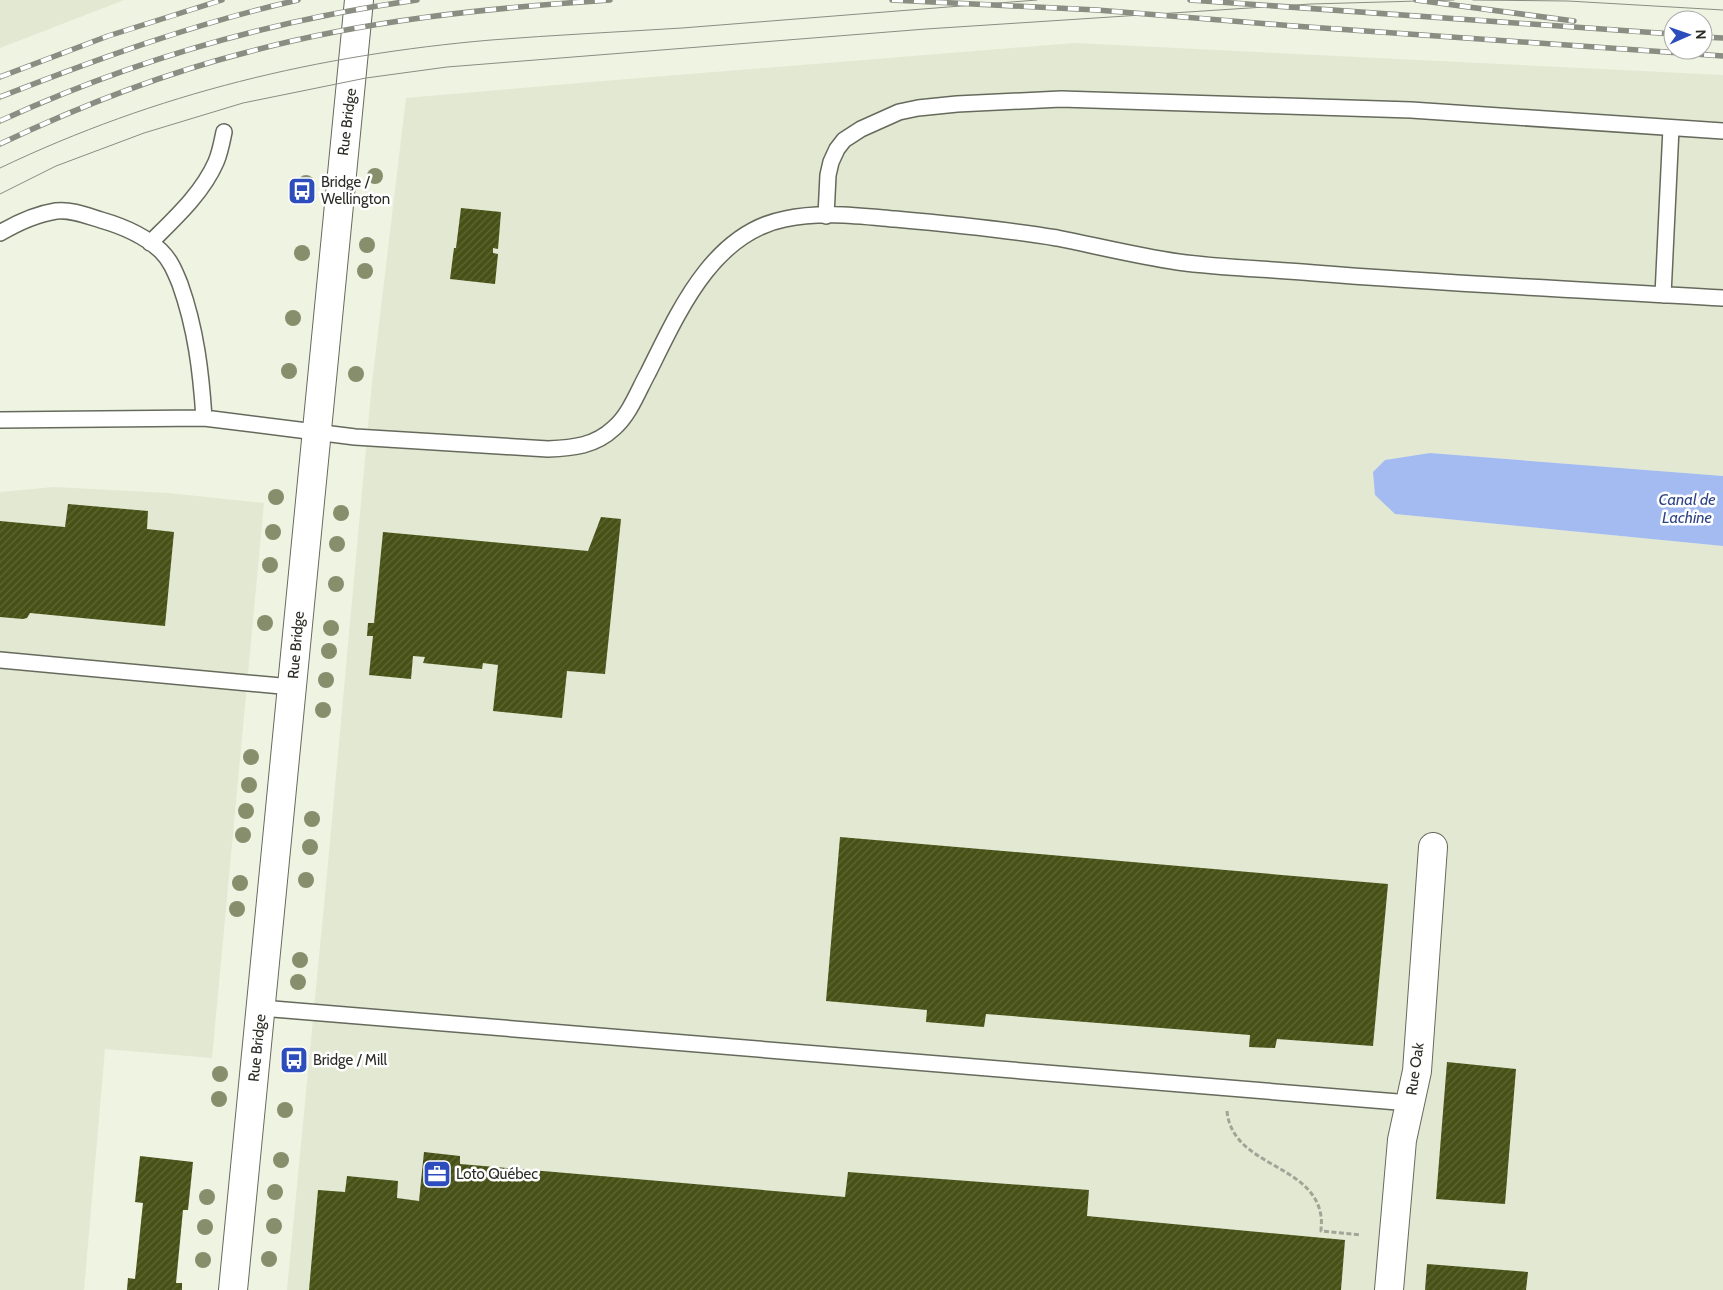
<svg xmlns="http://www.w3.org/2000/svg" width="1723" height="1290" font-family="Cabin,sans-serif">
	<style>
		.built { fill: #e2e8d1 }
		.water { fill: #a4bbf2 }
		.building { fill: url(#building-hatch) }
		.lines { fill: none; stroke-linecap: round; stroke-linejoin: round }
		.lane-casing { stroke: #666a5c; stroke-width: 18 }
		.street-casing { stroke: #666a5c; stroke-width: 30 }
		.primary-casing { stroke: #666a5c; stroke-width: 30 }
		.path { stroke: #a1a497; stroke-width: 3; stroke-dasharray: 5 2.5; stroke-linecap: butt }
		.lane { stroke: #fff; stroke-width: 15 }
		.street { stroke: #fff; stroke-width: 28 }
		.primary { stroke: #fff; stroke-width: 28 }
		.tram { stroke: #8a8d82; stroke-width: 1 }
		.rail-casing { stroke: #8a8d82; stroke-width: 5.5 }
		.rail { stroke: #fff; stroke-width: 4; stroke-dasharray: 11; stroke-linecap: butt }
		.tree { fill: #878e6c }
		.labels { text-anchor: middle; stroke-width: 5; stroke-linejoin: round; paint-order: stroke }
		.street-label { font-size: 15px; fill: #2c2d27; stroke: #fff }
		.poi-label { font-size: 15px; fill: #2c2d27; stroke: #fff; text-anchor: start }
		.water-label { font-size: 16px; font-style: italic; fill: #2e4485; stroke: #fff }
	</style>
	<defs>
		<pattern id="building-hatch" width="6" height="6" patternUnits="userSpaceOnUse" patternTransform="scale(1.25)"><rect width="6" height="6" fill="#475116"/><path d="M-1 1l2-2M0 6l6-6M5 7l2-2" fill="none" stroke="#5f6738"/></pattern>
	</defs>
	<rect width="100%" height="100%" fill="#eef3e2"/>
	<path class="built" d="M 0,0 L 124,0 L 0,48 Z
		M 1075,43 L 1723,75 L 1723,476 L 1430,453 L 1386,460 L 1395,514 L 1723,546 L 1723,1290 L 287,1290 L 327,874 L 372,383 L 406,98 L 591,82 Z
		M 54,487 L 168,493 L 264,503 L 212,1058 L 105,1049 L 84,1290 L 0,1290 L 0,492 Z"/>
	<path class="water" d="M 1430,453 L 1723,476 L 1723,546 L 1395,514 L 1375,495 L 1373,472 L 1385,460 Z"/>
	<path class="building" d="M 461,208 L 501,212 L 498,249 L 493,248 L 493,253 L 498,254 L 495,284 L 450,279 L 454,248 L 456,248 Z
		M 68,504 L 148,511 L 147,529 L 174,532 L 165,626 L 30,613 L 27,618 L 23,619 L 0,617 L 0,521 L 65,527 Z
		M 601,517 L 621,519 L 605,674 L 567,671 L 562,718 L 493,711 L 498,665 L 483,663 L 482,669 L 423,663 L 425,657 L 413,656 L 411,679 L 369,675 L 373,636 L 367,636 L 368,623 L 374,623 L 383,532 L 588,551 Z
		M 840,837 L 1388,884 L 1373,1046 L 1277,1039 L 1275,1048 L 1249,1047 L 1250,1035 L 986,1014 L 984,1027 L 926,1022 L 927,1010 L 826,1001 Z
		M 1447,1062 L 1516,1069 L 1505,1204 L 1436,1199 Z
		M 424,1152 L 460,1156 L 460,1164 L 845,1197 L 848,1172 L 1089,1190 L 1087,1216 L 1345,1240 L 1341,1290 L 309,1290 L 318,1190 L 345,1192 L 347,1176 L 398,1181 L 397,1198 L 419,1201 Z
		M 140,1156 L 193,1162 L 188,1210 L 183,1210 L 176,1283 L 182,1283 L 182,1290 L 127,1290 L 128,1278 L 135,1279 L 143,1203 L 135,1202 Z
		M 1427,1264 L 1528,1272 L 1526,1290 L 1425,1290 Z"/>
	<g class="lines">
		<defs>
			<path id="lane" d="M 826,216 L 828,175 L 831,162 L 837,149 L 844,140 L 861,129 L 899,112 L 918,108 L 957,104 L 1061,99 L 1411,110 L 1723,131
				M 0,233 C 17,223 37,214 56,211 C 71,209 88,216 101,220 C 122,226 145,236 161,251 C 171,261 175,272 180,284 C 196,329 201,372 204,418
				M 150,243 C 174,219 202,194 216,162 C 220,153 222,142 224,132
				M 1663,295 L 1671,128
				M 0,420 L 204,418 L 355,437 L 548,449 C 573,448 595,446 614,428 C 630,414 638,391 648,373 C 678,313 712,233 785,219 C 821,211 860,216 895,219 C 950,224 1003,229 1057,238 C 1097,246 1137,256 1178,262 C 1223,268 1269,269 1314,273 C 1450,284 1587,290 1723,298
				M 0,660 L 292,687
				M 261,1008 L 1410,1103"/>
			<path id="street" d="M 1389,1290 L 1402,1140 L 1417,1071 L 1433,847"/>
			<path id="primary" d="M 233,1290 L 359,0"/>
		</defs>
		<use href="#lane" class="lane-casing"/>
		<use href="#street" class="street-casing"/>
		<use href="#primary" class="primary-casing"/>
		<path class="path" d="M 1227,1111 C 1232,1167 1313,1163 1321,1216 C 1322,1221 1321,1226 1321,1231 L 1361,1235"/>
		<use href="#lane" class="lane"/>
		<use href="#street" class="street"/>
		<use href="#primary" class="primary"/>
		<path class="tram" d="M 1473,0 L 1568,1 L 1723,10
			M 0,168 C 157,93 318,55 491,40 C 554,35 618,32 682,28 C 800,19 919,9 1037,0
			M 0,194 L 56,166 L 144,133 L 243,103 L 366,78 L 447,67 L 926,29 L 1311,4 L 1454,0"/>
		<defs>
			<path id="rail" d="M 892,0 L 1097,10 L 1294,26 L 1723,56
				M 1190,0 L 1673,34
				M 1416,0 L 1574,21
				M 1703,37 L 1723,38
				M 0,77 L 108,36 L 222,0
				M 0,97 C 97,59 196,23 298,0
				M 0,121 C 133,60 272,20 417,0
				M 0,144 C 80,106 162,74 248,52 C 366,20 489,8 610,0"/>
		</defs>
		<use href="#rail" class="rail-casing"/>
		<use href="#rail" class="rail"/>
	</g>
	<g class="tree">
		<circle cx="375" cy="176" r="8"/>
		<circle cx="306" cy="183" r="8"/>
		<circle cx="367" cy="245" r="8"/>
		<circle cx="302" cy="253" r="8"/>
		<circle cx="365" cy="271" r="8"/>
		<circle cx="293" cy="318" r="8"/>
		<circle cx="289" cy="371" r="8"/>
		<circle cx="356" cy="374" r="8"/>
		<circle cx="276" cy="497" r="8"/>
		<circle cx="341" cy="513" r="8"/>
		<circle cx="273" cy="532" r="8"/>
		<circle cx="337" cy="544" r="8"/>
		<circle cx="270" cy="565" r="8"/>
		<circle cx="336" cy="584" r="8"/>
		<circle cx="265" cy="623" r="8"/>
		<circle cx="331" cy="628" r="8"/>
		<circle cx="329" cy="651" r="8"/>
		<circle cx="326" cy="680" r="8"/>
		<circle cx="323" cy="710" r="8"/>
		<circle cx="251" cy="757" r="8"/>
		<circle cx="249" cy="785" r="8"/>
		<circle cx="246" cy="811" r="8"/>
		<circle cx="312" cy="819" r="8"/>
		<circle cx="243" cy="835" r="8"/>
		<circle cx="310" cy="847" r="8"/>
		<circle cx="306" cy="880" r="8"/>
		<circle cx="240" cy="883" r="8"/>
		<circle cx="237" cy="909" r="8"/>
		<circle cx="300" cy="960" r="8"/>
		<circle cx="298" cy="982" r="8"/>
		<circle cx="220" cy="1074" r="8"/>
		<circle cx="219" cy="1099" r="8"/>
		<circle cx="285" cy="1110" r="8"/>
		<circle cx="281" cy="1160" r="8"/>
		<circle cx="275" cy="1192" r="8"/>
		<circle cx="207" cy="1197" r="8"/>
		<circle cx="274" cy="1226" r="8"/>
		<circle cx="205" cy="1227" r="8"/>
		<circle cx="269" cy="1259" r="8"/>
		<circle cx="203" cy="1260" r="8"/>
	</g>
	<defs>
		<symbol id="bus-square" viewBox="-11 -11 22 22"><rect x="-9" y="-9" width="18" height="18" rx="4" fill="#2d4dbd" stroke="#fff"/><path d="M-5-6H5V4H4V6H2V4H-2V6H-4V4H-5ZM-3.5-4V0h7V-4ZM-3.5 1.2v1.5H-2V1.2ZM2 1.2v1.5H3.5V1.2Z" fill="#fff"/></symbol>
		<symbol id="office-square" viewBox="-11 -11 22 22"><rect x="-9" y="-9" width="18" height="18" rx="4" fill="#2d4dbd" stroke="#fff"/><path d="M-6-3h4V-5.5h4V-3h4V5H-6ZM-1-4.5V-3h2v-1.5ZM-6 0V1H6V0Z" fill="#fff"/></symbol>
	</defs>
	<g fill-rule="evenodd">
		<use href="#bus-square" x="286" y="175" width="32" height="32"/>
		<use href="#bus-square" x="278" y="1044" width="32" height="32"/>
		<use href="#office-square" x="421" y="1158" width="32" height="32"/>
	</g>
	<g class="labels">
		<g class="street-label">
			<text transform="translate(347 122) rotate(-83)" y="5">Rue Bridge</text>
			<text transform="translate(296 645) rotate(-85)" y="5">Rue Bridge</text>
			<text transform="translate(257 1048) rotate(-84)" y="5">Rue Bridge</text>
			<text transform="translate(1415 1069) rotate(-82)" y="5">Rue Oak</text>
		</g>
		<g class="poi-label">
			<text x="321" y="187">Bridge /<tspan x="321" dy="17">Wellington</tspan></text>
			<text x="313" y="1065">Bridge / Mill</text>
			<text x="456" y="1179">Loto Québec</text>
		</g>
		<g class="water-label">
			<text x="1687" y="505">Canal de<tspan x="1687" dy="18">Lachine</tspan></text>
		</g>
	</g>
	<g transform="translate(1688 35) rotate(88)"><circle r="24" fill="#ffffff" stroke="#ababa9"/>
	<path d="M0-4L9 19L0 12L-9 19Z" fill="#2d4dbd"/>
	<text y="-8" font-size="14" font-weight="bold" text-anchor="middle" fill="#2c2d27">N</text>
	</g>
</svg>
